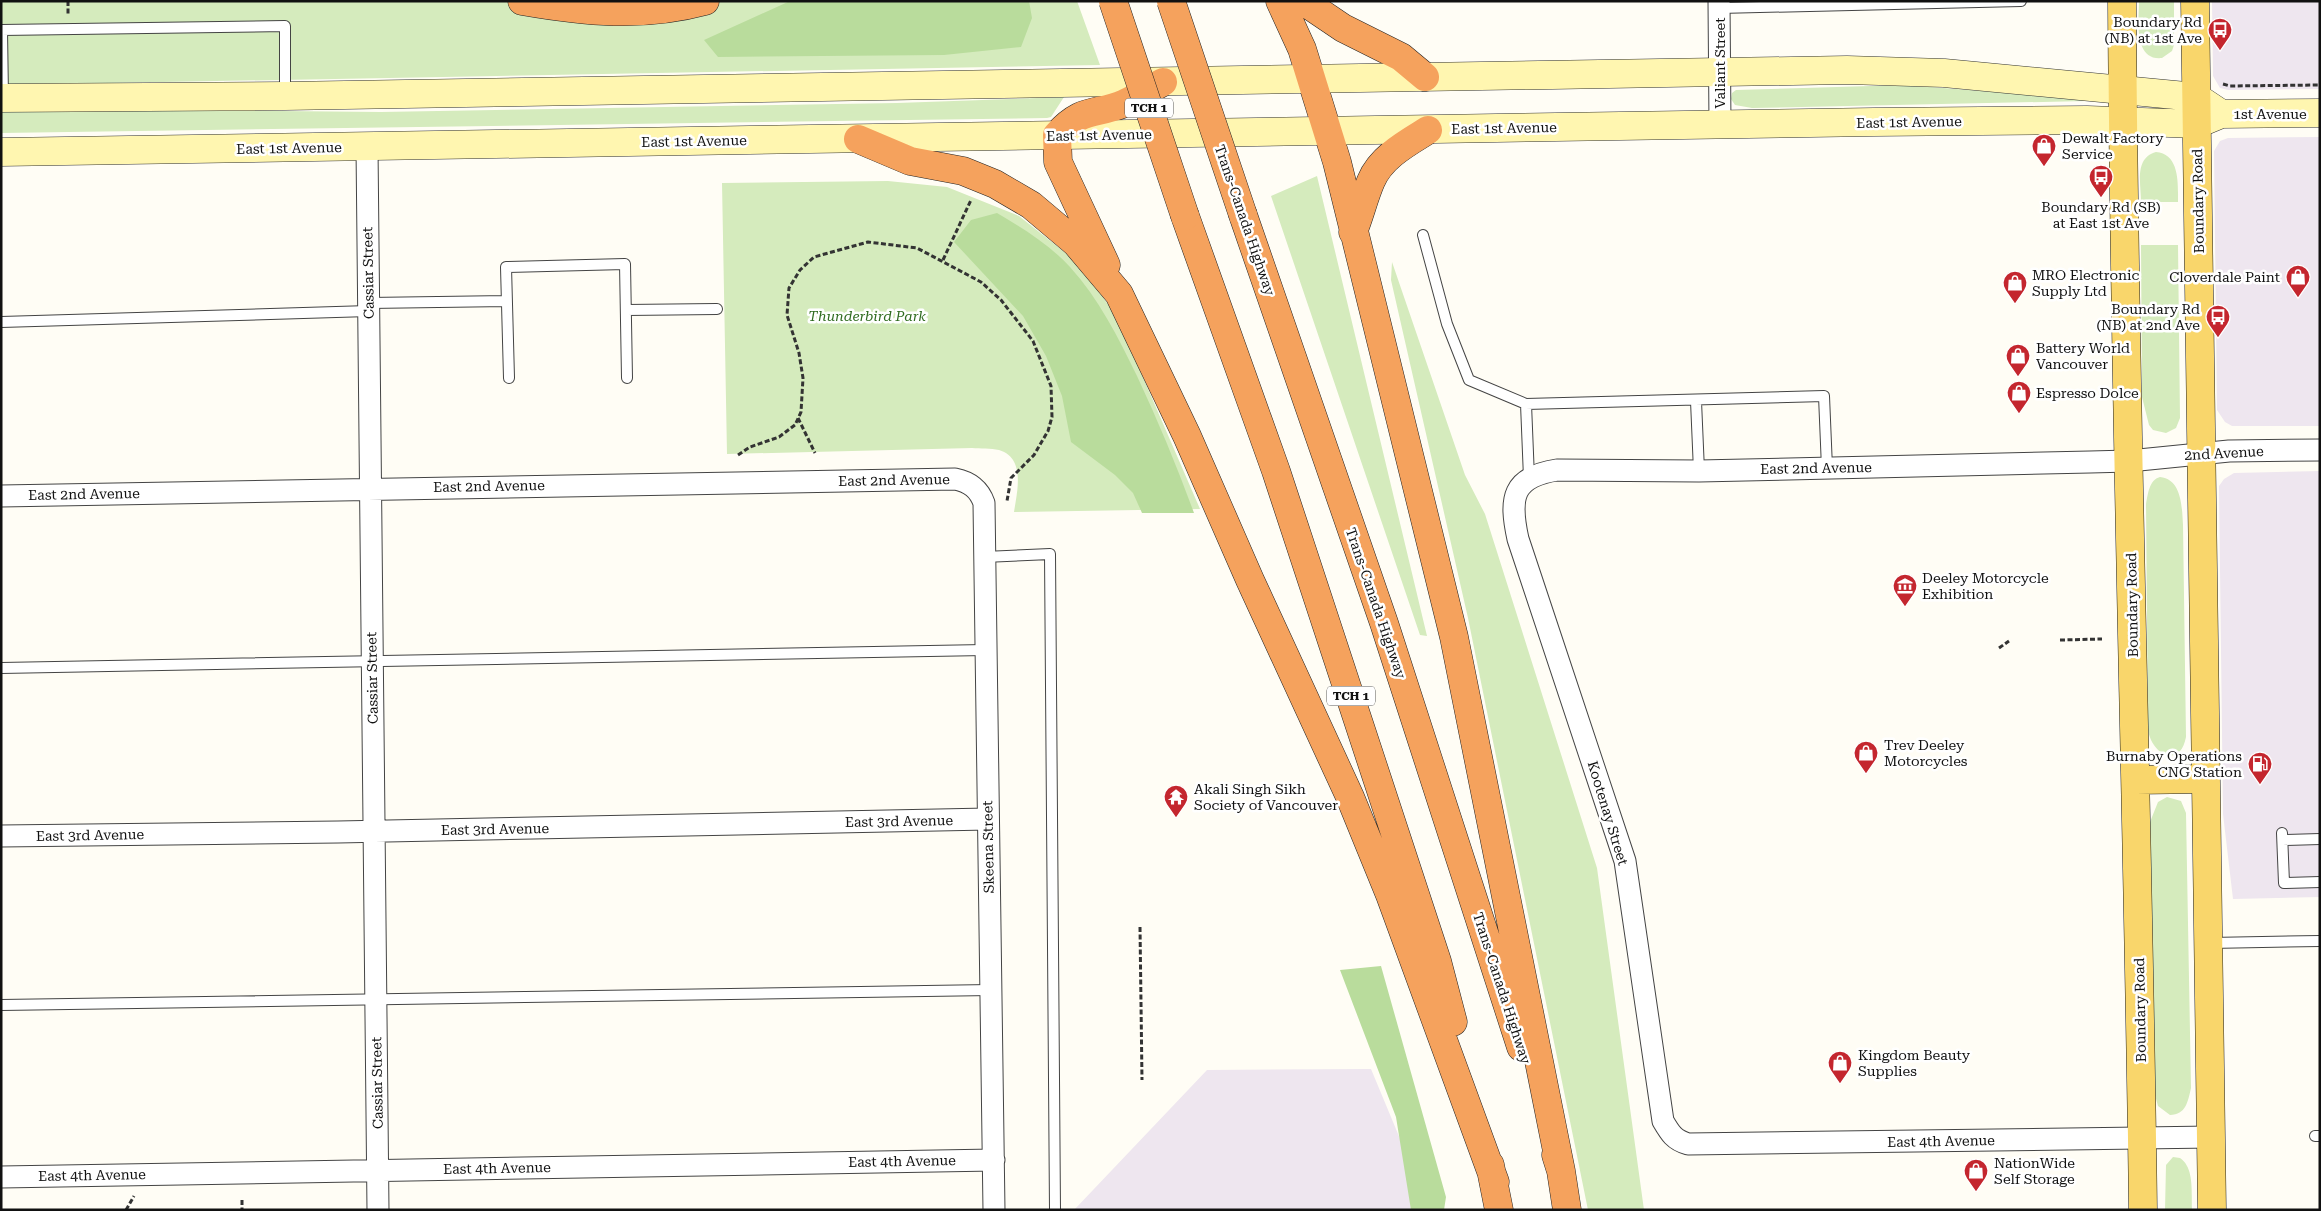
<svg xmlns="http://www.w3.org/2000/svg" width="2321" height="1211" font-family="'Roboto Serif',serif">
	<style>
		.industrial { fill: #eee6ef }
		.green { fill: #d5ebbd }
		.forest { fill: #b9dc9c }
		.lines { fill: none; stroke-linecap: round; stroke-linejoin: round }
		.lane-casing { stroke: #444; stroke-width: 12 }
		.street-casing { stroke: #444; stroke-width: 23 }
		.secondary-casing { stroke: #333; stroke-width: 29 }
		.primary-casing { stroke: #222; stroke-width: 29 }
		.highway-casing { stroke: #222; stroke-width: 29 }
		.path { stroke: #333; stroke-width: 3; stroke-dasharray: 5 2.5; stroke-linecap: butt }
		.lane { stroke: #fff; stroke-width: 10 }
		.street { stroke: #fff; stroke-width: 21 }
		.secondary { stroke: #fff6b0; stroke-width: 28 }
		.primary { stroke: #f9d66b; stroke-width: 28 }
		.highway { stroke: #f5a25d; stroke-width: 28 }
		.highway-bridge-casing { stroke: #222; stroke-width: 29; stroke-linecap: butt }
		.highway-bridge { stroke: #f5a25d; stroke-width: 28 }
		.labels { text-anchor: middle; stroke-width: 5; stroke-linejoin: round; paint-order: stroke }
		.shield { fill: #fff; stroke: #585858; stroke-width: 1 }
		.shield-label { font-size: 12px; font-weight: bold; fill: #111 }
		.poi-label { font-size: 14px; fill: #111; stroke: #fff; text-anchor: start }
		.street-label { font-size: 14px; fill: #111; stroke: #fff }
		.park-label { font-size: 14px; font-style: italic; fill: #2f6b1f; stroke: #fff }
	</style>
	<rect width="100%" height="100%" fill="#fffdf5"/>
	<path class="industrial" d="M 2212,1 L 2320,1 L 2320,89 L 2228,90 L 2220,88 L 2213,76 Z
		M 2320,137 L 2320,426 L 2232,426 L 2225,422 L 2217,410 L 2214,151 L 2220,141 L 2228,138 Z
		M 2320,471 L 2320,897 L 2233,899 L 2223,814 L 2219,486 L 2224,479 L 2234,473 Z
		M 1371,1069 L 1413,1170 L 1422,1210 L 1074,1210 L 1207,1070 Z"/>
	<path class="green" d="M 1,1 L 1077,1 L 1100,65 L 1,85 Z
		M 2139,1 L 2174,1 L 2174,45 L 2172,51 L 2162,58 C 2133,61 2139,20 2139,1 Z
		M 1904,85 L 2085,99 L 2086,101 L 1752,108 L 1735,105 L 1731,99 L 1732,93 L 1736,90 Z
		M 1064,97 L 1051,117 L 1047,118 L 1,133 L 1,108 L 381,112 L 897,103 Z
		M 2156,152 C 2180,154 2178,184 2178,202 L 2141,202 C 2141,184 2134,158 2156,152 Z
		M 1317,176 L 1427,636 L 1420,635 L 1271,196 Z
		M 888,181 L 947,187 L 1019,216 L 1077,262 L 1110,307 L 1132,352 L 1200,509 L 1014,512 C 1017,492 1026,458 999,450 C 991,448 980,449 972,448 L 727,454 L 722,183 Z
		M 2141,245 L 2178,245 L 2180,418 L 2176,428 L 2166,433 L 2153,430 L 2149,425 L 2142,397 Z
		M 1392,262 L 1465,475 L 1485,514 L 1597,868 L 1644,1210 L 1588,1210 L 1468,618 L 1391,280 Z
		M 2160,477 C 2182,479 2182,508 2183,525 L 2186,737 C 2180,769 2152,755 2148,730 L 2146,504 C 2148,494 2149,480 2160,477 Z
		M 2167,797 L 2181,801 L 2186,813 L 2191,1088 C 2188,1101 2186,1115 2170,1115 L 2158,1106 L 2153,1088 L 2150,822 L 2158,802 Z
		M 2173,1157 L 2180,1158 C 2195,1168 2191,1194 2192,1210 L 2165,1210 L 2166,1165 Z"/>
	<path class="forest" d="M 790,1 L 1029,1 L 1032,18 L 1021,47 L 944,55 L 718,57 L 704,40 Z
		M 997,213 C 1022,228 1049,244 1070,267 C 1099,299 1118,337 1137,376 C 1158,421 1177,466 1194,513 L 1142,513 L 1133,493 L 1115,475 L 1071,442 L 1062,396 L 1046,356 L 1023,316 L 954,242 L 971,220 Z
		M 1381,966 L 1446,1197 L 1444,1210 L 1411,1210 L 1396,1117 L 1340,970 Z"/>
	<g class="lines">
		<defs>
			<path id="lane" d="M 1719,8 L 2021,1
				M 1,30 L 285,26 L 285,95
				M 2,30 L 3,97
				M 1423,235 L 1447,324 L 1469,380 L 1526,404
				M 369,303 L 507,301
				M 626,310 L 717,309
				M 1,322 L 369,311
				M 509,378 L 506,267 L 625,264 L 627,378
				M 1696,401 L 1699,471
				M 1529,478 L 1526,404 L 1824,396 L 1827,468
				M 984,557 L 1050,554 L 1055,1210
				M 1,668 L 985,650
				M 2282,833 L 2284,883 L 2320,882
				M 2283,840 L 2320,839
				M 2210,943 L 2320,941
				M 1,1005 L 991,990
				M 2315,1136 L 2320,1136"/>
			<path id="street" d="M 1719,1 L 1720,125
				M 367,147 L 378,1210
				M 1,496 L 955,479 C 970,482 979,489 984,503 L 994,1210
				M 1,836 L 338,832 L 988,819
				M 2212,1137 L 1688,1144 C 1674,1140 1670,1133 1663,1121 L 1625,861 L 1518,539 C 1509,498 1512,477 1557,470 L 1699,471 L 2090,462 L 2129,461 L 2229,451 L 2320,450
				M 1,1177 L 994,1160"/>
			<path id="secondary" d="M 1,98 L 285,96 L 1847,70 L 1944,73 L 2196,97 L 2217,111
				M 1,152 L 1874,122 L 2087,120 L 2197,124 L 2221,114 L 2320,113"/>
			<path id="primary" d="M 2122,1 C 2124,404 2138,807 2143,1210
				M 2195,1 L 2212,1210
				M 2136,780 L 2206,779"/>
			<path id="highway" d="M 522,1 C 585,12 642,18 705,1
				M 1280,1 L 1302,49 L 1337,162 L 1454,637 L 1561,1171
				M 1303,1 L 1343,28 L 1401,57 L 1425,77
				M 858,139 L 910,161 L 963,171 L 995,184 L 1031,205 L 1076,243 L 1119,294 L 1187,436 L 1250,580 L 1350,797 L 1390,895 L 1495,1182
				M 1243,215 L 1384,623 L 1521,1047
				M 1185,216 L 1276,471 L 1437,961 L 1453,1022
				M 1353,232 C 1360,215 1364,197 1371,181 C 1381,157 1407,143 1428,130
				M 1106,265 L 1058,162 L 1057,135 C 1083,106 1095,116 1125,103 C 1138,97 1150,89 1163,82
				M 1556,1155 L 1561,1171 L 1567,1210
				M 1490,1165 L 1499,1210"/>
		</defs>
		<use href="#lane" class="lane-casing"/>
		<use href="#street" class="street-casing"/>
		<use href="#secondary" class="secondary-casing"/>
		<use href="#primary" class="primary-casing"/>
		<use href="#highway" class="highway-casing"/>
		<path class="path" d="M 68,1 L 68,15
			M 2223,84 L 2230,86 L 2320,85
			M 943,260 L 971,200
			M 798,418 L 815,453
			M 738,455 L 750,447 L 779,437 L 795,425 L 801,412 L 803,378 L 799,353 L 787,315 L 789,288 L 800,270 L 814,257 L 868,242 L 917,248 L 981,282 L 1001,300 L 1033,341 L 1051,386 L 1052,417 L 1048,431 L 1034,455 L 1011,478 L 1007,501
			M 2060,640 L 2102,639
			M 1999,648 L 2009,641
			M 1140,927 L 1142,1080
			M 242,1200 L 242,1210
			M 126,1210 L 134,1196"/>
		<use href="#lane" class="lane"/>
		<use href="#street" class="street"/>
		<use href="#secondary" class="secondary"/>
		<use href="#primary" class="primary"/>
		<use href="#highway" class="highway"/>
		<defs>
			<path id="highway-bridge" d="M 1113,1 L 1185,216
				M 1171,1 L 1243,215"/>
		</defs>
		<use href="#highway-bridge" class="highway-bridge-casing"/>
		<use href="#highway-bridge" class="highway-bridge"/>
	</g>
	<defs>
		<symbol id="bus-pin" viewBox="-11 -11 22 30"><path d="M0 17L-7.5 6A9.5 9.5 0 1 1 7.5 6Z" fill="#c4262e" stroke="#fff"/><path d="M-5-6H5V4H4V6H2V4H-2V6H-4V4H-5ZM-3.5-4V0h7V-4ZM-3.5 1.2v1.5H-2V1.2ZM2 1.2v1.5H3.5V1.2Z" fill="#fff"/></symbol>
		<symbol id="shop-pin" viewBox="-11 -11 22 30"><path d="M0 17L-7.5 6A9.5 9.5 0 1 1 7.5 6Z" fill="#c4262e" stroke="#fff"/><path d="M-5-2.5h2.3a2.7 3.5 0 0 1 5.4 0H5L5.5 6h-11ZM-1.5-2.5h3a1.5 2.3 0 0 0-3 0Z" fill="#fff"/></symbol>
		<symbol id="museum-pin" viewBox="-11 -11 22 30"><path d="M0 17L-7.5 6A9.5 9.5 0 1 1 7.5 6Z" fill="#c4262e" stroke="#fff"/><path d="M0-6L6-3V-2H-6V-3ZM-5-1h2V3h-2ZM-1-1h2V3h-2ZM3-1h2V3H3ZM-6 4H6V6H-6Z" fill="#fff"/></symbol>
		<symbol id="fuel-pin" viewBox="-11 -11 22 30"><path d="M0 17L-7.5 6A9.5 9.5 0 1 1 7.5 6Z" fill="#c4262e" stroke="#fff"/><path d="M-5.5-6h7V0h2V4h1.3V-2.5L3-4.5l.8-.8L6-3V5H2.5V1h-1V6h-7ZM-4.2-4.7v3.2H.2V-4.7Z" fill="#fff"/></symbol>
		<symbol id="temple-pin" viewBox="-11 -11 22 30"><path d="M0 17L-7.5 6A9.5 9.5 0 1 1 7.5 6Z" fill="#c4262e" stroke="#fff"/><path d="M0-6L5-2H3V0L6.5 2.5H4V6H1.5V3h-3V6H-4V2.5H-6.5L-3 0V-2H-5Z" fill="#fff"/></symbol>
	</defs>
	<g fill-rule="evenodd">
		<use href="#bus-pin" x="2206" y="16" width="28" height="38"/>
		<use href="#shop-pin" x="2030" y="132" width="28" height="38"/>
		<use href="#bus-pin" x="2087" y="163" width="28" height="38"/>
		<use href="#shop-pin" x="2284" y="263" width="28" height="38"/>
		<use href="#shop-pin" x="2001" y="269" width="28" height="38"/>
		<use href="#bus-pin" x="2204" y="303" width="28" height="38"/>
		<use href="#shop-pin" x="2004" y="342" width="28" height="38"/>
		<use href="#shop-pin" x="2005" y="379" width="28" height="38"/>
		<use href="#museum-pin" x="1891" y="572" width="28" height="38"/>
		<use href="#shop-pin" x="1852" y="739" width="28" height="38"/>
		<use href="#fuel-pin" x="2246" y="750" width="28" height="38"/>
		<use href="#temple-pin" x="1162" y="783" width="28" height="38"/>
		<use href="#shop-pin" x="1826" y="1049" width="28" height="38"/>
		<use href="#shop-pin" x="1962" y="1157" width="28" height="38"/>
	</g>
	<g class="labels">
		<g class="shield">
			<rect x="1125" y="98.5" width="48" height="19" rx="4"/>
			<rect x="1327" y="686.5" width="48" height="19" rx="4"/>
		</g>
		<g class="shield-label">
			<text x="1149" y="112">TCH 1</text>
			<text x="1351" y="700">TCH 1</text>
		</g>
		<g class="poi-label">
			<text x="2202" y="27" text-anchor="end">Boundary Rd<tspan x="2202" dy="16">(NB) at 1st Ave</tspan></text>
			<text x="2062" y="143">Dewalt Factory<tspan x="2062" dy="16">Service</tspan></text>
			<text x="2101" y="212" text-anchor="middle">Boundary Rd (SB)<tspan x="2101" dy="16">at East 1st Ave</tspan></text>
			<text x="2032" y="280">MRO Electronic<tspan x="2032" dy="16">Supply Ltd</tspan></text>
			<text x="2280" y="282" text-anchor="end">Cloverdale Paint</text>
			<text x="2200" y="314" text-anchor="end">Boundary Rd<tspan x="2200" dy="16">(NB) at 2nd Ave</tspan></text>
			<text x="2036" y="353">Battery World<tspan x="2036" dy="16">Vancouver</tspan></text>
			<text x="2036" y="398">Espresso Dolce</text>
			<text x="1922" y="583">Deeley Motorcycle<tspan x="1922" dy="16">Exhibition</tspan></text>
			<text x="1884" y="750">Trev Deeley<tspan x="1884" dy="16">Motorcycles</tspan></text>
			<text x="2242" y="761" text-anchor="end">Burnaby Operations<tspan x="2242" dy="16">CNG Station</tspan></text>
			<text x="1194" y="794">Akali Singh Sikh<tspan x="1194" dy="16">Society of Vancouver</tspan></text>
			<text x="1858" y="1060">Kingdom Beauty<tspan x="1858" dy="16">Supplies</tspan></text>
			<text x="1994" y="1168">NationWide<tspan x="1994" dy="16">Self Storage</tspan></text>
		</g>
		<g class="street-label">
			<text transform="translate(1720 63) rotate(-90)" y="5">Valiant Street</text>
			<text x="2270" y="119">1st Avenue</text>
			<text transform="translate(1909 122) rotate(-1)" y="5">East 1st Avenue</text>
			<text transform="translate(1504 128) rotate(-1)" y="5">East 1st Avenue</text>
			<text transform="translate(1099 135) rotate(-1)" y="5">East 1st Avenue</text>
			<text transform="translate(694 141) rotate(-1)" y="5">East 1st Avenue</text>
			<text transform="translate(289 148) rotate(-1)" y="5">East 1st Avenue</text>
			<text transform="translate(2198 201) rotate(-91)" y="5">Boundary Road</text>
			<text transform="translate(1245 220) rotate(71)" y="5">Trans-Canada Highway</text>
			<text transform="translate(368 273) rotate(-91)" y="5">Cassiar Street</text>
			<text transform="translate(2224 453) rotate(-3)" y="5">2nd Avenue</text>
			<text transform="translate(1816 468) rotate(-1)" y="5">East 2nd Avenue</text>
			<text transform="translate(894 480) rotate(-1)" y="5">East 2nd Avenue</text>
			<text transform="translate(489 486) rotate(-1)" y="5">East 2nd Avenue</text>
			<text transform="translate(84 494) rotate(-1)" y="5">East 2nd Avenue</text>
			<text transform="translate(1376 603) rotate(71)" y="5">Trans-Canada Highway</text>
			<text transform="translate(2132 605) rotate(-91)" y="5">Boundary Road</text>
			<text transform="translate(372 678) rotate(-91)" y="5">Cassiar Street</text>
			<text transform="translate(1608 813) rotate(73)" y="5">Kootenay Street</text>
			<text transform="translate(899 821) rotate(-1)" y="5">East 3rd Avenue</text>
			<text transform="translate(495 829) rotate(-1)" y="5">East 3rd Avenue</text>
			<text transform="translate(90 835) rotate(-1)" y="5">East 3rd Avenue</text>
			<text transform="translate(988 847) rotate(-91)" y="5">Skeena Street</text>
			<text transform="translate(1502 988) rotate(72)" y="5">Trans-Canada Highway</text>
			<text transform="translate(2140 1010) rotate(-91)" y="5">Boundary Road</text>
			<text transform="translate(377 1083) rotate(-91)" y="5">Cassiar Street</text>
			<text transform="translate(1941 1141) rotate(-1)" y="5">East 4th Avenue</text>
			<text transform="translate(902 1161) rotate(-1)" y="5">East 4th Avenue</text>
			<text transform="translate(497 1168) rotate(-1)" y="5">East 4th Avenue</text>
			<text transform="translate(92 1175) rotate(-1)" y="5">East 4th Avenue</text>
		</g>
		<g class="park-label">
			<text x="867" y="321">Thunderbird Park</text>
		</g>
	</g>
	<rect width="2321" height="1211" fill="none" stroke="#111111" stroke-width="5"/>
</svg>
